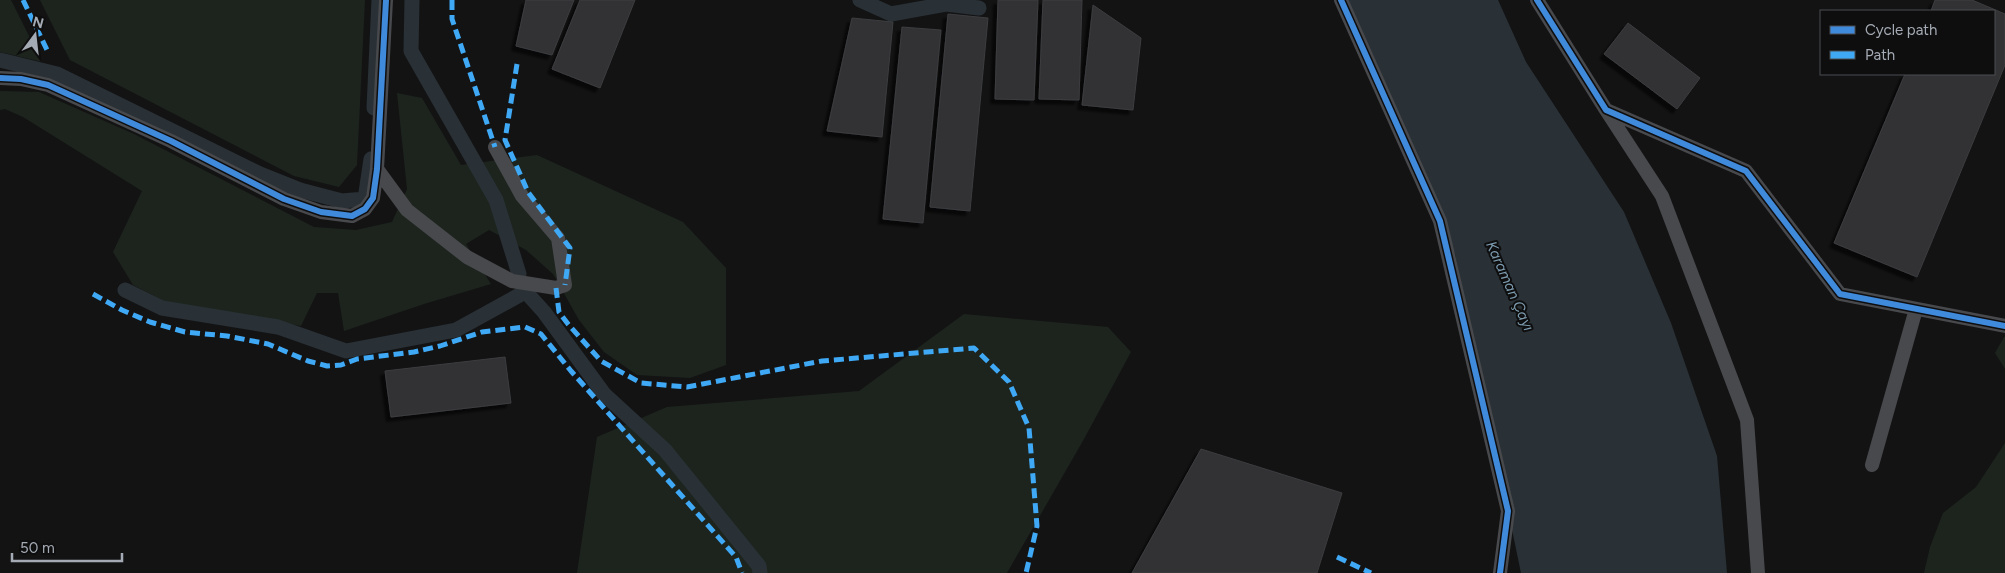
<svg xmlns="http://www.w3.org/2000/svg" width="2005" height="573" font-family="Figtree,sans-serif">
	<style>
		.green { fill: #1d241e }
		.water { fill: #293136 }
		.lines { fill: none; stroke-linecap: round; stroke-linejoin: round }
		.canal { stroke: #293136; stroke-width: 15 }
		.building { fill: #323234; stroke: #3c3d40; filter: url(#shadow) }
		.minor { stroke: #48494c; stroke-width: 14 }
		.quiet { stroke: #3fa9f5; stroke-width: 5; stroke-dasharray: 10 5; stroke-linecap: butt }
		.cycleway-casing { stroke: #0e0e0f; stroke-width: 9 }
		.cycleway { stroke: #408adc; stroke-width: 6 }
		.labels { text-anchor: middle; stroke-width: 4; stroke-linejoin: round; paint-order: stroke }
		.water-label { font-size: 15px; font-style: italic; fill: #7c9baf; stroke: #0e0e0f }
	</style>
	<defs>
		<filter id="shadow"><feDropShadow dx="-4.5" dy="4.5" stdDeviation="1" flood-color="#0009"/></filter>
	</defs>
	<rect width="100%" height="100%" fill="#131314"/>
	<path class="green" d="M 0,0 L 11,0 L 42,62 L 0,52 Z
		M 40,0 L 365,0 L 357,165 L 339,187 L 294,176 L 70,60 Z
		M 0,91 L 39,92 L 134,134 L 314,227 L 356,230 L 392,222 L 407,189 L 397,93 L 422,98 L 461,165 L 537,155 L 683,222 L 726,268 L 726,365 L 690,378 L 637,375 L 604,352 L 579,320 L 553,274 L 526,250 L 489,230 L 466,244 L 491,284 L 424,304 L 344,331 L 338,293 L 317,293 L 301,326 L 164,301 L 133,285 L 113,252 L 142,191 L 23,117 L 5,109 L 0,110 Z
		M 964,314 L 1108,327 L 1131,352 L 1084,439 L 1007,573 L 577,573 L 597,437 L 667,407 L 859,391 Z
		M 2004,337 L 2005,337 L 2005,369 L 1995,353 Z
		M 2005,443 L 2005,573 L 1924,573 L 1930,547 L 1943,513 L 1976,487 Z"/>
	<path class="water" d="M 1338,0 L 1498,0 L 1526,62 L 1624,212 L 1671,323 L 1717,456 L 1727,573 L 1521,573 L 1455,254 Z"/>
	<g class="lines">
		<path class="canal" d="M 412,0 L 411,51 L 496,200 L 519,274
			M 860,0 L 891,14 L 946,4 L 979,8
			M 0,60 L 57,74 L 260,174 L 300,190 L 342,201 L 365,199 L 371,159
			M 374,108 L 379,0
			M 125,290 L 162,308 L 278,327 L 346,351 L 456,330 L 525,292
			M 525,291 L 544,312 L 604,394 L 665,450 L 759,566 L 760,573"/>
	</g>
	<path class="building" d="M 526,0 L 574,0 L 552,55 L 516,46 Z
		M 580,0 L 635,0 L 600,88 L 552,69 Z
		M 998,0 L 1038,0 L 1034,100 L 995,99 Z
		M 1043,0 L 1082,0 L 1079,100 L 1039,99 Z
		M 1935,0 L 1972,0 L 2005,14 L 2005,65 L 1917,277 L 1834,243 L 1905,74 L 1994,74 L 1994,11 L 1931,11 Z
		M 1093,5 L 1141,38 L 1133,110 L 1082,105 Z
		M 948,14 L 988,18 L 970,211 L 930,207 Z
		M 852,18 L 893,22 L 882,137 L 827,131 Z
		M 1628,23 L 1700,78 L 1677,109 L 1604,54 Z
		M 902,27 L 941,30 L 923,223 L 883,219 Z
		M 505,357 L 511,403 L 391,417 L 385,371 Z
		M 1201,449 L 1342,493 L 1317,573 L 1132,573 Z"/>
	<g class="lines">
		<path class="minor" d="M 1341,0 L 1440,221 L 1508,511 L 1500,573
			M 1537,0 L 1606,110 L 1746,171 L 1840,294 L 2005,326
			M 0,78 L 21,79 L 48,85 L 171,141 L 284,199 L 321,212 L 352,216 L 365,209 L 373,198 L 377,169 L 386,0
			M 1606,110 L 1662,196 L 1747,420 L 1758,573
			M 377,169 L 407,210 L 467,257 L 512,281 L 556,288 L 565,285 L 558,238 L 522,196 L 495,147
			M 1872,465 L 1916,309"/>
		<path class="quiet" d="M 23,0 L 49,54
			M 452,0 L 452,19 L 495,147
			M 517,64 L 505,140 L 528,192 L 570,248 L 565,285
			M 556,288 L 559,312 L 568,324 L 601,361 L 641,383 L 687,387 L 822,361 L 974,348 L 1009,382 L 1029,428 L 1037,526 L 1026,573
			M 93,294 L 122,310 L 150,322 L 185,332 L 227,336 L 268,344 L 308,361 L 327,366 L 341,365 L 357,359 L 414,352 L 440,346 L 482,332 L 525,327 L 541,334 L 571,371 L 736,557 L 742,573
			M 1337,557 L 1371,573"/>
		<defs>
			<path id="cycleway" d="M 1341,0 L 1440,221 L 1508,511 L 1500,573
				M 1537,0 L 1606,110 L 1746,171 L 1840,294 L 2005,326
				M 0,78 L 21,79 L 48,85 L 171,141 L 284,199 L 321,212 L 352,216 L 365,209 L 373,198 L 377,169 L 386,0"/>
		</defs>
		<use href="#cycleway" class="cycleway-casing"/>
		<use href="#cycleway" class="cycleway"/>
	</g>
	<g class="labels">
		<g class="water-label">
			<text transform="translate(1510 286) rotate(66)" y="5">Karaman Çayı</text>
		</g>
	</g>
	<rect x="1820" y="10" width="175" height="65" fill="#0e0e0f" stroke="#4a4d51"/>
	<rect x="1830" y="26" width="25" height="8" fill="#408adc" stroke="#4a4d51"/>
	<text x="1865" y="35" font-size="15" fill="#a5abb4">Cycle path</text>
	<rect x="1830" y="51" width="25" height="8" fill="#3fa9f5" stroke="#4a4d51"/>
	<text x="1865" y="60" font-size="15" fill="#a5abb4">Path</text>
	<g transform="translate(35 35) rotate(15)" stroke="#0e0e0f" stroke-width="4" paint-order="stroke">
	<path d="M0-4L9 19L0 12L-9 19Z" fill="#a5abb4"/>
	<text y="-8" font-size="14" font-weight="bold" text-anchor="middle" fill="#a5abb4">N</text>
	</g>
	<path d="M12 553v8h110v-8" fill="none" stroke="#a5abb4" stroke-width="2.5"/>
	<text x="20" y="553" font-size="15" fill="#a5abb4" stroke="#0e0e0f" stroke-width="4" paint-order="stroke">50 m</text>
</svg>
